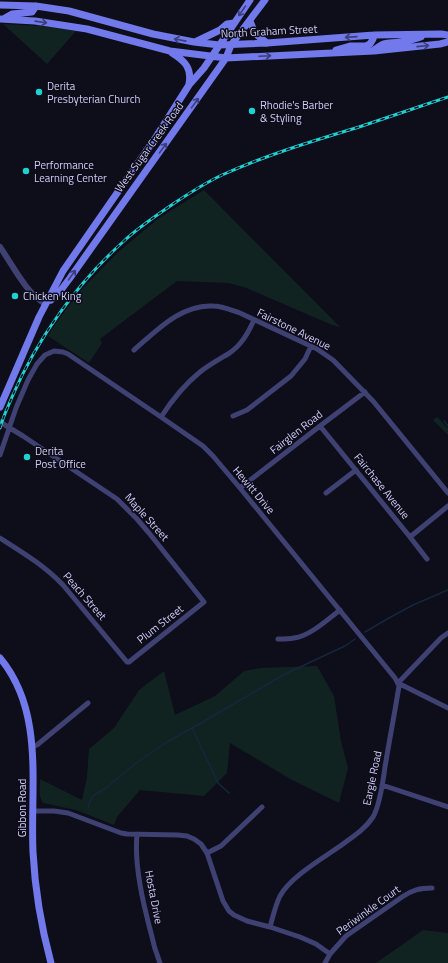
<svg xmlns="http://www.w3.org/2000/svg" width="448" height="963" font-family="'Titillium Web',sans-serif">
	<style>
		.green { fill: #112321 }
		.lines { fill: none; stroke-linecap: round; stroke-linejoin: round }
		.stream { stroke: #14273d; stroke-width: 1.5 }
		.minor { stroke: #3f4173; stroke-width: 5 }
		.tertiary { stroke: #3f4173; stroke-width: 6 }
		.secondary { stroke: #7179eb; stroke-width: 7 }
		.rail-casing { stroke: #1ed1d3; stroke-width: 3 }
		.rail { stroke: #0e0d1a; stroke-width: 1.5; stroke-dasharray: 4.5; stroke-linecap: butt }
		.oneway { stroke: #3b3e78 }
		.poi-dot { fill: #1ed1d3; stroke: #0e0d1a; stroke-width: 1.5 }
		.labels { text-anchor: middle; stroke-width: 3; stroke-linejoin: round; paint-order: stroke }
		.street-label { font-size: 11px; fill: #cfcdf8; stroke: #0e0d1a }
		.poi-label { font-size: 11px; fill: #cfcdf8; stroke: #0e0d1a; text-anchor: start }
	</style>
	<rect width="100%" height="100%" fill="#0e0d1a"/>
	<path class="green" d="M 3,24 L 42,26 L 76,31 L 47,64 Z
		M 204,190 L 340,327 L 332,325 L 244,287 L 228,283 L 177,281 L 100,339 L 102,343 L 89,363 L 48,336 L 56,323 L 81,290 L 117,253 L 159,218 Z
		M 437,417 L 448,428 L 448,435 L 433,420 Z
		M 317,666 L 334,696 L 341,741 L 348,768 L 339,803 L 292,780 L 230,743 L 227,773 L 204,796 L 140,790 L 117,817 L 114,825 L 76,810 L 43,803 C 38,797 40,787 40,779 L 82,800 L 87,777 L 89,749 L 114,728 L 139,690 L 164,671 L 175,715 L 215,696 L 244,671 L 260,668 Z
		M 423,930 L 448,933 L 448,963 L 376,963 Z"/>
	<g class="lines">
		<path class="stream" d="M 444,421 L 448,426
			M 365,632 L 389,618 L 413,605 L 448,590
			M 192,728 L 218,783 L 229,793
			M 88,808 L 89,803 L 93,796 L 106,788 L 136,763 L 167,742 L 201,723 L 285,674 L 345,646 L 355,639"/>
		<path class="minor" d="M 134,350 C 156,331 181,304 213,306 C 222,306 231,310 240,313 L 317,349 L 333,360 L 373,401 L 448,493
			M 233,416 L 247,410 L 291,376 L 305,359 L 311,346
			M 161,417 C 172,400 184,385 200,372 C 209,365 218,360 228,354 C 241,346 248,333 254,320
			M 0,422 L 23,436 L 117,499 L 137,519 L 149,533 L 204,602 L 129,662 L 127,662 L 63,585 C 45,566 22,552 0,538
			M 320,426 L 410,537 L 427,559
			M 0,455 L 16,408 L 28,380 L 37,364 L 45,355 L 54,351 L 63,352 L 68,354 L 161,417 L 203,446 L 213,456 L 240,488 L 395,678 L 399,686 L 398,692 C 394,717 389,742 385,767 C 383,782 380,805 373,817 C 365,829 354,836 343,844 C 325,857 291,876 280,896 C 275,906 273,917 270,927
			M 240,488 L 320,426 L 365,392
			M 326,493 L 356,470
			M 410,537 L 448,506
			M 278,639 C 284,639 289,639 294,638 C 310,636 327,620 340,610
			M 398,683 L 441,638 L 448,633
			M 398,683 L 448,708
			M 32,747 L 37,745 L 88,703
			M 382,785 L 448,807
			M 32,811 L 54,811 L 68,813 L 121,833 L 127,834 L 178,835 L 187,836 L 194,839 L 201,844 L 207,853 L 223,901 L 229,911 L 234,915 L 247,921 L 270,927 L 300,937 L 316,944 L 330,954
			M 137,834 C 134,865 143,903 151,933 C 153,943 156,953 160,963
			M 207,853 L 221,846 L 262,807
			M 325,963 L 330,954 L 346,936 L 402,897 C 412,890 420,888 432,888"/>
		<path class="tertiary" d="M 0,247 C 12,264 27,295 46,304"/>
		<path class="secondary" d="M 0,5 L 36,6 L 69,11 L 153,34 L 194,42 L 219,45 L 267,43 L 374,35 L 441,34 L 448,35
			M 5,18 L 12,14 L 32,12 L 36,6
			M 0,19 L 35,21 L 87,29 L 170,51 L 226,58 L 374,51 L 440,44 L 448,42
			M 250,21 L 254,31 L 257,35 L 267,43
			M 195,42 L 220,30 L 227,24 L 234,23
			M 336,50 L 350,46 L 366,46 L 370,44 L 373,39 L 374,35
			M 374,50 C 387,40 387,44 401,42 C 408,41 414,39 421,37
			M 172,53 C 185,61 192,68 189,84
			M 51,300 L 61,290 L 70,278 L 226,58 L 231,45 L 265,0
			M 0,407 L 39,317 L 63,271 L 156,137 L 189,85 L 204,68 L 250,0
			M 0,658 C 45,712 30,787 33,852 C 35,891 41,926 51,963"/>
		<defs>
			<path id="rail" d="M 0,428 C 3,417 8,407 12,397 C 37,339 77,283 124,241 C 139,227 156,216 173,204 C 188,194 205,183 222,175 C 266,155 313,141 359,127 C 389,117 418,107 448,97"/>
		</defs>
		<use href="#rail" class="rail-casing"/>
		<use href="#rail" class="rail"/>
	</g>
	<defs><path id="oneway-shaft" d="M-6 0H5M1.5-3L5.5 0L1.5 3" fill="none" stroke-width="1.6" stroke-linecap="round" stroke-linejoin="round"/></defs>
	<g class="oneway">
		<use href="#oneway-shaft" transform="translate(242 11) rotate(125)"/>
		<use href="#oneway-shaft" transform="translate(41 22) rotate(8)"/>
		<use href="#oneway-shaft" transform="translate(351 37) rotate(176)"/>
		<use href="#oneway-shaft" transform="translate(180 40) rotate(-169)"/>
		<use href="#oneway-shaft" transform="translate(423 46) rotate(-6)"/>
		<use href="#oneway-shaft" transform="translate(265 56) rotate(-3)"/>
		<use href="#oneway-shaft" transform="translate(195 103) rotate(-54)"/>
		<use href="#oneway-shaft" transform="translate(163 148) rotate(-54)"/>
		<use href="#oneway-shaft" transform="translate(72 275) rotate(-54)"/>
	</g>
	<g class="poi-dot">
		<circle cx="39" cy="92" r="4"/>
		<circle cx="252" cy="111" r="4"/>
		<circle cx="26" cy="171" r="4"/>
		<circle cx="15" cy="296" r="4"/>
		<circle cx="27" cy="457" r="4"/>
	</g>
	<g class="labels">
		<g class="street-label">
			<text transform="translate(269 31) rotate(-3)" y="4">North Graham Street</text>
			<text transform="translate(149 147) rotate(-54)" y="4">West Sugar Creek Road</text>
			<text transform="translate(294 329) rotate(26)" y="4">Fairstone Avenue</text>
			<text transform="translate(296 432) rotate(-38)" y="4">Fairglen Road</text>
			<text transform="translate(382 486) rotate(51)" y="4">Fairchase Avenue</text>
			<text transform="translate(254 490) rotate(50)" y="4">Hewitt Drive</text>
			<text transform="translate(147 517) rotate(48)" y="4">Maple Street</text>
			<text transform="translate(85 596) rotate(49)" y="4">Peach Street</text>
			<text transform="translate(160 624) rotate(-38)" y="4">Plum Street</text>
			<text transform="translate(372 778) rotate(-78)" y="4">Eargle Road</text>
			<text transform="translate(22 808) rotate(-90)" y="4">Gibbon Road</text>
			<text transform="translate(154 897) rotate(79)" y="4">Hosta Drive</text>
			<text transform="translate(368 910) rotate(-36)" y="4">Periwinkle Court</text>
		</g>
		<g class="poi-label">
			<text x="47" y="90">Derita<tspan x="47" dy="13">Presbyterian Church</tspan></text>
			<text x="260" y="109">Rhodie's Barber<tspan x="260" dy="13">&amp; Styling</tspan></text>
			<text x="34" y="169">Performance<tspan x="34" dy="13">Learning Center</tspan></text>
			<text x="23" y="300">Chicken King</text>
			<text x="35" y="455">Derita<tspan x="35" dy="13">Post Office</tspan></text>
		</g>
	</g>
</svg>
